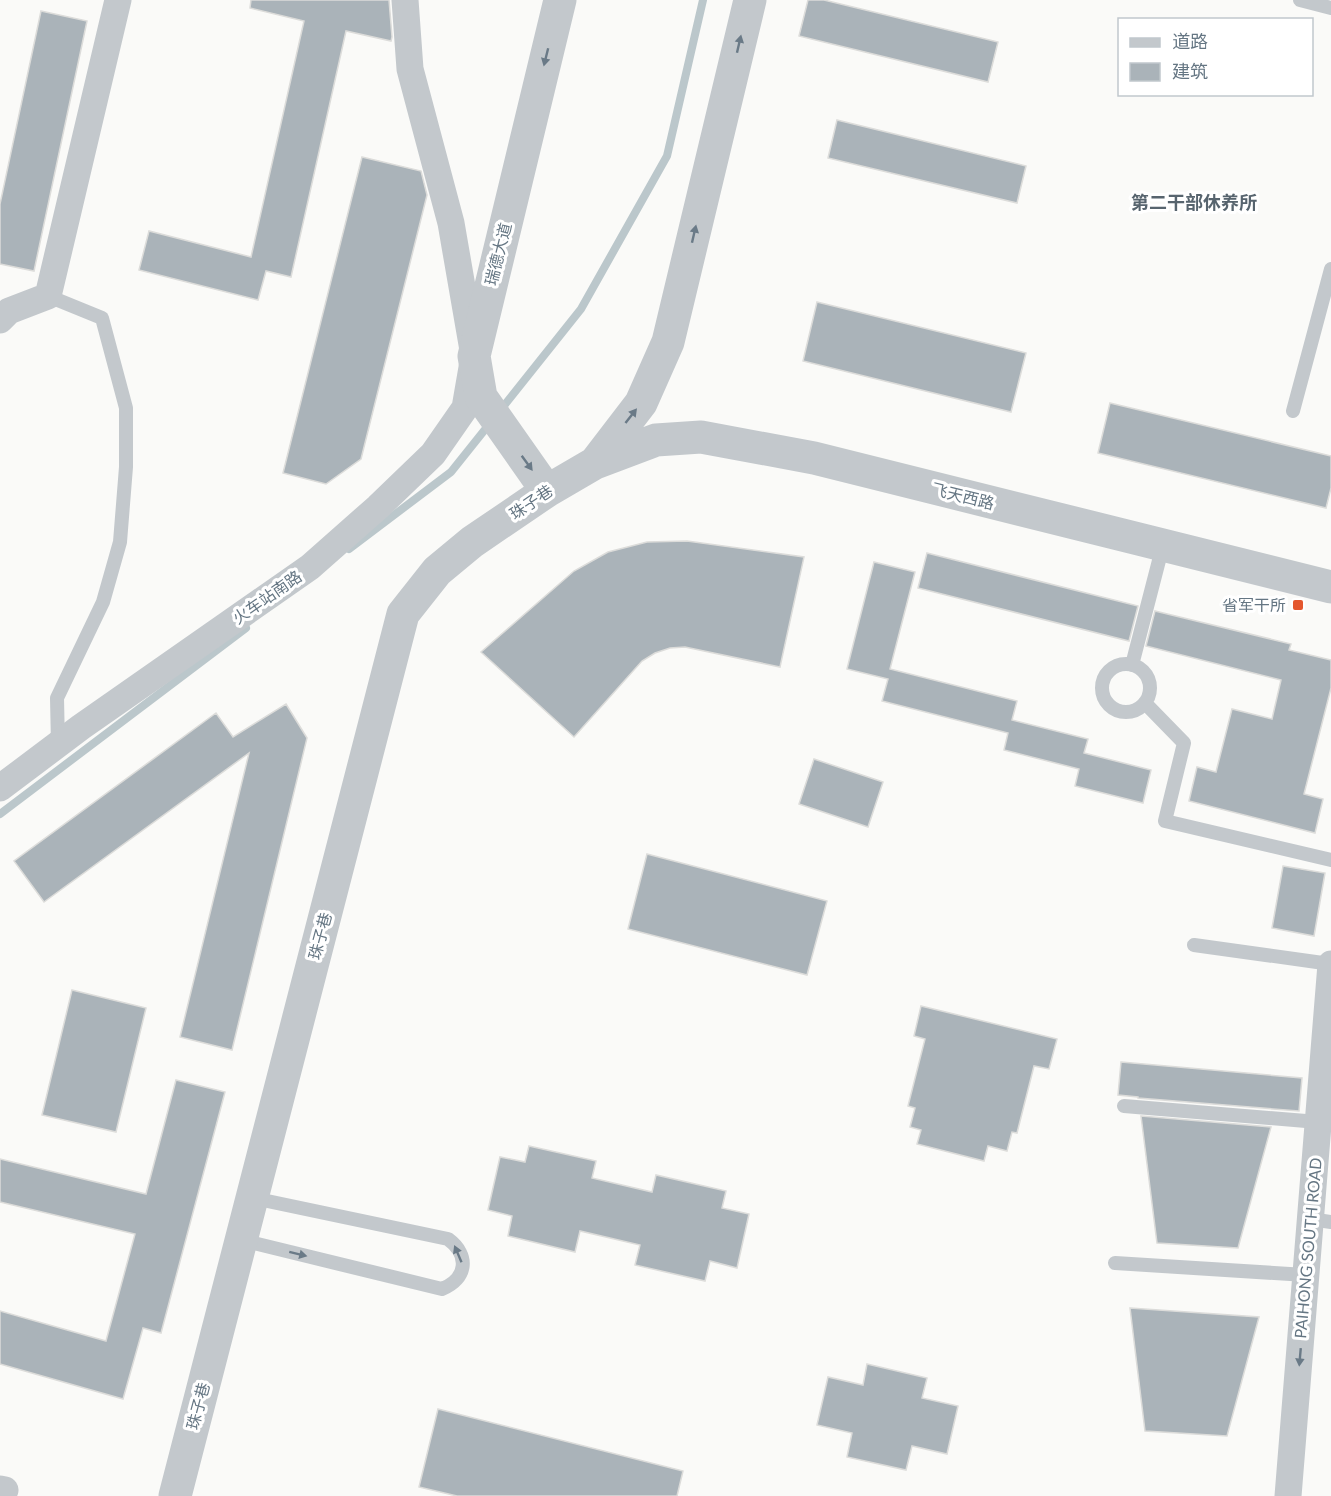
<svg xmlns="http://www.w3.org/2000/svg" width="1331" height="1496" font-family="Lato,'Noto Sans SC',sans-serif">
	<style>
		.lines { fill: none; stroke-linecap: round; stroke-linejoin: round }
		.stream { stroke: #bbc7cb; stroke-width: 8 }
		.building { fill: #aab3b9; stroke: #dcdcda; stroke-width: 1.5 }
		.service { stroke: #c3c8cc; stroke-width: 14 }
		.minor { stroke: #c3c8cc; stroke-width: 27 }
		.tertiary { stroke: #c3c8cc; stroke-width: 33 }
		.oneway { fill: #6a7a87 }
		.poi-dot { fill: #e4572e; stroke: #fff; stroke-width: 2 }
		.labels { text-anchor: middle; stroke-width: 6; stroke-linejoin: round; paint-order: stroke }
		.street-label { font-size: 16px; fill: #657683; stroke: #fff }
		.poi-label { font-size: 16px; fill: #657683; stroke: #fff; text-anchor: end }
		.neighbourhood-label { font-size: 18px; font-weight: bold; fill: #57646e; stroke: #fff }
	</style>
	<rect width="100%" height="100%" fill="#fafaf8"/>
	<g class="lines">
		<path class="stream" d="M 499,412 L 581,309 L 667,156 L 703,0
			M 349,549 L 451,472 L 491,422
			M 0,814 L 246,628"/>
	</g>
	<path class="building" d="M 251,0 L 389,0 L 392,37 L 391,41 L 346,31 L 291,277 L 266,271 L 258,300 L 139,270 L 149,231 L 251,257 L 304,21 L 250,8 Z
		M 808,0 L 824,0 L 998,42 L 988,82 L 799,36 Z
		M 41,11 L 87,21 L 34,271 L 0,264 L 0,204 Z
		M 837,120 L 1026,166 L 1017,203 L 828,158 Z
		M 362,157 L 421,171 L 427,195 L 361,459 L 326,484 L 283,473 Z
		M 817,302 L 1026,353 L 1011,412 L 803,361 Z
		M 1110,403 L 1331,456 L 1331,488 L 1326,508 L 1098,453 Z
		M 687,541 L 804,557 L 780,667 L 685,647 L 670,648 L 655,653 L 642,661 L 574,737 L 481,652 L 574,571 L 608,552 L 647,542 Z
		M 927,553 L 1138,606 L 1129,641 L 918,588 Z
		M 874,562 L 915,572 L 890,669 L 1017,701 L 1012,720 L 1088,739 L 1084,753 L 1151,770 L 1143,803 L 1075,786 L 1079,769 L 1004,750 L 1008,733 L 882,701 L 888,679 L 847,669 Z
		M 1155,611 L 1291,644 L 1289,650 L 1331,660 L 1331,688 L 1304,794 L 1323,799 L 1315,833 L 1189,801 L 1197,767 L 1216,772 L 1232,709 L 1272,719 L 1281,680 L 1146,646 Z
		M 286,704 L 307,738 L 232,1050 L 180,1037 L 249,753 L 44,902 L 14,861 L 216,713 L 233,737 Z
		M 814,759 L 883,782 L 868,827 L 799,804 Z
		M 647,854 L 827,901 L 807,975 L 628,929 Z
		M 1283,866 L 1325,873 L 1314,936 L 1272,928 Z
		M 72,990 L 146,1008 L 116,1132 L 42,1115 Z
		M 921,1006 L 1057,1039 L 1049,1069 L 1034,1066 L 1017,1133 L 1012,1132 L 1007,1151 L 988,1146 L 984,1161 L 917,1144 L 921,1130 L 910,1127 L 915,1108 L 908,1106 L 925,1039 L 914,1036 Z
		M 1121,1062 L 1302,1078 L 1299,1111 L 1138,1098 L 1138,1097 L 1118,1095 Z
		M 176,1080 L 225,1092 L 161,1333 L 143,1328 L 123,1399 L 0,1364 L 0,1311 L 106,1341 L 135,1234 L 0,1202 L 0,1159 L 146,1194 Z
		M 1141,1116 L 1271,1127 L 1238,1248 L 1157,1243 Z
		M 529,1146 L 596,1161 L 592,1178 L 652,1192 L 656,1175 L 726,1191 L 722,1208 L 749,1214 L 737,1268 L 710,1261 L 705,1281 L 635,1265 L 640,1245 L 580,1231 L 575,1252 L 508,1236 L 512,1216 L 488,1210 L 500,1157 L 525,1162 Z
		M 1130,1308 L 1259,1317 L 1227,1436 L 1145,1431 Z
		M 867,1364 L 927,1378 L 922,1398 L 958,1406 L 947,1454 L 912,1446 L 906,1470 L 847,1457 L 852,1433 L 817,1425 L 828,1377 L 863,1385 Z
		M 438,1409 L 683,1471 L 677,1496 L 457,1496 L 419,1487 Z"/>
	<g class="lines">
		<path class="service" d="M 1300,0 L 1331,8
			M 48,296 L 102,318 L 126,408 L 126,467 L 120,542 L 103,602 L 57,698 L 58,745
			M 1293,411 L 1331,269
			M1102 688a24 24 0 1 1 48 0a24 24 0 1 1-48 0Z
			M 1132,665 L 1163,545
			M 1145,703 L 1184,743 L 1165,821 L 1331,860
			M 1194,945 L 1331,964
			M 1124,1106 L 1318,1122
			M 1311,1219 L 1331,1222
			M 241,1240 L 442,1289 C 467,1279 470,1255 448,1239 L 253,1198
			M 1115,1263 L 1306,1275"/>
		<path class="minor" d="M 0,320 L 9,311 L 48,296 L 118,0
			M 0,788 L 81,727 L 310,567 L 378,507 L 433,454 L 465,408 L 474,356 L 451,223 L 410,69 L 405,0
			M 0,1489 L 5,1490
			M 1288,1496 L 1331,964"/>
		<path class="tertiary" d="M 595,463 L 641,403 L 668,342 L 750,0
			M 547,491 L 481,397 L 474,356 L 560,0
			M 175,1496 L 403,614 L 437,571 L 472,542 L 547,491 L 595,463 L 656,440 L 701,437 L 814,458 L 1331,587"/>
	</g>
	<defs><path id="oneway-solid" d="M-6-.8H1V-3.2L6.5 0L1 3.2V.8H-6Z" transform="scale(1.5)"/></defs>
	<g class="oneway">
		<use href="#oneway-solid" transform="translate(739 44) rotate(-77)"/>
		<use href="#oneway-solid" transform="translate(546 57) rotate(104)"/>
		<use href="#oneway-solid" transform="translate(694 234) rotate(-77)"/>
		<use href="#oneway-solid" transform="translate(631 416) rotate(-52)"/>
		<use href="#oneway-solid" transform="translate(527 463) rotate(54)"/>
		<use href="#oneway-solid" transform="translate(298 1254) rotate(14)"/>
		<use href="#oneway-solid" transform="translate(458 1254) rotate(-113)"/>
		<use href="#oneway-solid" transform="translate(1300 1357) rotate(95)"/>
	</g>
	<rect class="poi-dot" x="1292" y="599" width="12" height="12" rx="3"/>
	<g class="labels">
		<g class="street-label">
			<text transform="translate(498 254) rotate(-76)" y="6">瑞德大道</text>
			<text transform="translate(963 496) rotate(14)" y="6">飞天西路</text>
			<text transform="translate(531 502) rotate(-34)" y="6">珠子巷</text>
			<text transform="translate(267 597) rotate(-35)" y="6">火车站南路</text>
			<text transform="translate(320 936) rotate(-75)" y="6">珠子巷</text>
			<text transform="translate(1308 1248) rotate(-85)" y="6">PAIHONG SOUTH ROAD</text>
			<text transform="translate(198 1406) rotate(-75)" y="6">珠子巷</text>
		</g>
		<g class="poi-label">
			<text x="1286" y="611">省军干所</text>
		</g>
		<g class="neighbourhood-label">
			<text x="1194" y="209">第二干部休养所</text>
		</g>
	</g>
	<rect x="1118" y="18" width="195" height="78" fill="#ffffff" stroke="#c1c8cd" stroke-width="1.5"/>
	<rect x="1130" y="38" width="30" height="9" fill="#c3c8cc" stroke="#c1c8cd" stroke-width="1.5"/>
	<text x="1172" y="48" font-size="18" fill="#657683">道路</text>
	<rect x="1130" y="63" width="30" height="18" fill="#aab3b9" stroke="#c1c8cd" stroke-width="1.5"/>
	<text x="1172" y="78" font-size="18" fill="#657683">建筑</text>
</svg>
